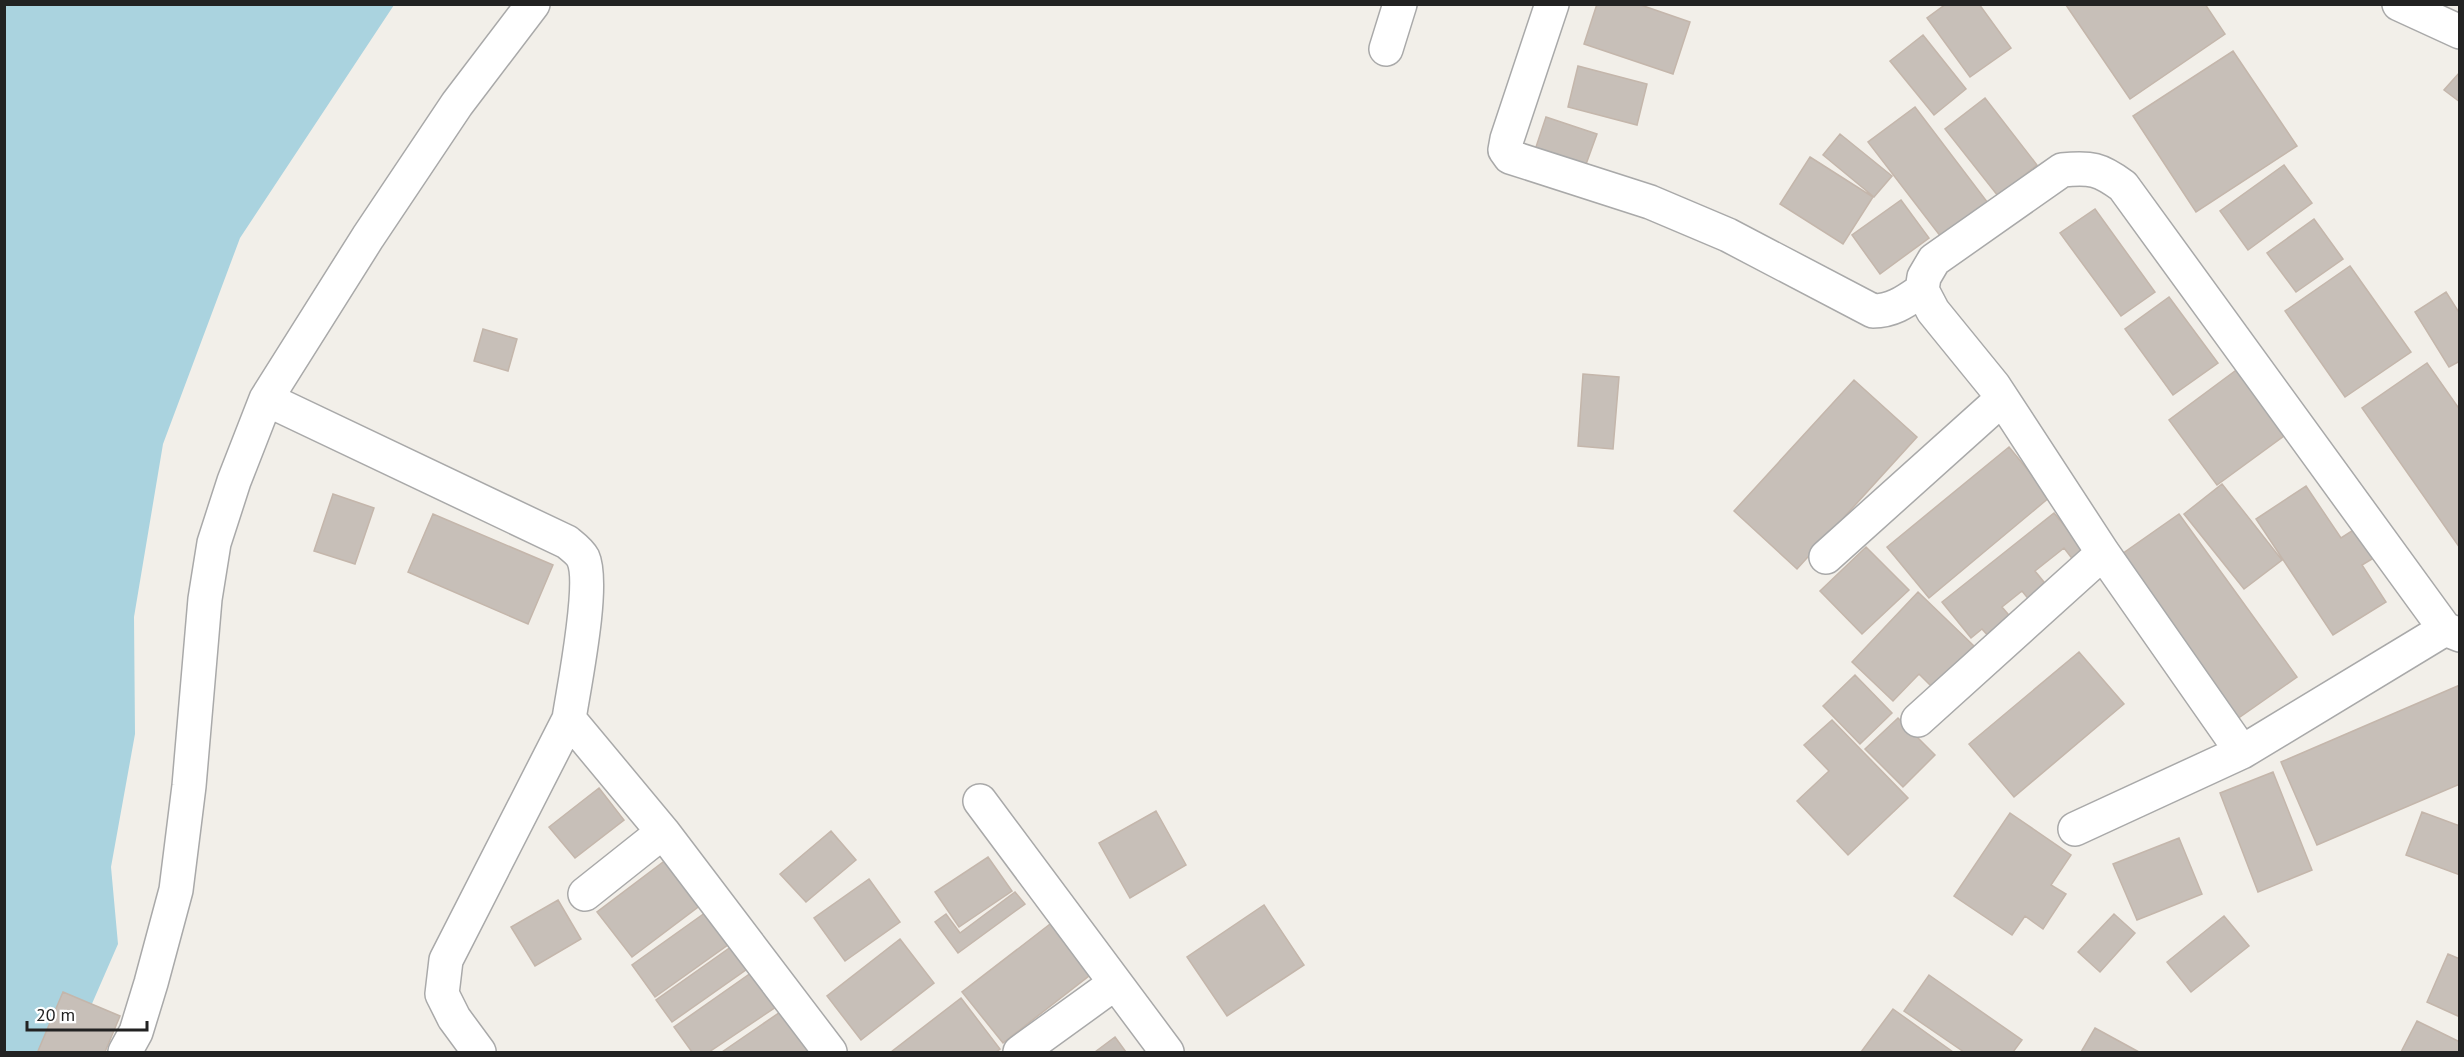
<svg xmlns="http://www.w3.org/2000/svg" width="2464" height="1057" font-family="'PT Sans',sans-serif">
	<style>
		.water { fill: #aad3df }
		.building { fill: #c7bfb8; stroke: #c4b6ab; stroke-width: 1.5 }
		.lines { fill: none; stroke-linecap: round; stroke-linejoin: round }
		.minor-casing { stroke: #a9a9a9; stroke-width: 36 }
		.minor { stroke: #fff; stroke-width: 33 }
	</style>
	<rect width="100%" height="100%" fill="#f2efe9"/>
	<path class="water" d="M 5,5 L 394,5 L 240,238 L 163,444 L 134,617 L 135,734 L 111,867 L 118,944 L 71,1052 L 5,1052 Z"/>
	<path class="building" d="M 1597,4 L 1638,4 L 1690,22 L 1673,74 L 1584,44 Z
		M 1946,4 L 1979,4 L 2011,48 L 1970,77 L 1927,18 Z
		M 2067,4 L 2205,4 L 2225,34 L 2130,99 L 2066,5 Z
		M 1923,35 L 1966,89 L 1934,115 L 1890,61 Z
		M 2233,51 L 2297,146 L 2196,212 L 2133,116 Z
		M 1578,66 L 1647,84 L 1637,125 L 1568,107 Z
		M 2460,72 L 2460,102 L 2444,90 Z
		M 1985,98 L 2037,165 L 1998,196 L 1945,129 Z
		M 1915,107 L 1988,203 L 1941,237 L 1868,142 Z
		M 1546,117 L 1597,134 L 1585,167 L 1535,150 Z
		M 1840,134 L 1892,176 L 1874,197 L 1823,155 Z
		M 1810,157 L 1873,197 L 1843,244 L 1780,204 Z
		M 2284,165 L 2312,203 L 2248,250 L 2220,211 Z
		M 1901,200 L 1929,238 L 1880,274 L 1852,235 Z
		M 2095,209 L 2155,292 L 2121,316 L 2060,233 Z
		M 2314,219 L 2343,259 L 2296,292 L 2267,253 Z
		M 2350,266 L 2411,352 L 2345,397 L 2285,311 Z
		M 2446,292 L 2460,314 L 2460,361 L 2449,367 L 2415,312 Z
		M 2169,297 L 2218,363 L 2173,395 L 2125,329 Z
		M 483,329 L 517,339 L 508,371 L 474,361 Z
		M 2427,363 L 2460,410 L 2460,548 L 2362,408 Z
		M 2239,368 L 2288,433 L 2217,485 L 2169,420 Z
		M 1583,374 L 1619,377 L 1613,449 L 1578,446 Z
		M 1854,380 L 1917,437 L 1797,569 L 1734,511 Z
		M 2009,447 L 2050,497 L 1929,598 L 1887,547 Z
		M 2222,484 L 2282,560 L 2244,589 L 2184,514 Z
		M 2306,486 L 2341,538 L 2358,527 L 2377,556 L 2362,565 L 2386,602 L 2333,635 L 2256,519 Z
		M 333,494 L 374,508 L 355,564 L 314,551 Z
		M 2054,513 L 2086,552 L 2074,561 L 2064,548 L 2035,571 L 2048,587 L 2030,601 L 2022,591 L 2002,607 L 2013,620 L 1990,638 L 1982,629 L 1971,638 L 1942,602 Z
		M 433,514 L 553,565 L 528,624 L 408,572 Z
		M 2179,514 L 2297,677 L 2230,724 L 2112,561 Z
		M 1866,547 L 1909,590 L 1862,634 L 1820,591 Z
		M 1918,592 L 1974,646 L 1933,688 L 1919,674 L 1893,701 L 1852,662 Z
		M 2079,652 L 2124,704 L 2014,797 L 1969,744 Z
		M 1855,675 L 1892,713 L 1860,744 L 1823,706 Z
		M 2460,685 L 2460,784 L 2317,845 L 2281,762 Z
		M 1898,718 L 1935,755 L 1903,787 L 1865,749 Z
		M 1832,720 L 1908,798 L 1848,855 L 1797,801 L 1829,771 L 1804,745 Z
		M 2273,772 L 2312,870 L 2258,892 L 2220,793 Z
		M 599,788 L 624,820 L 575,858 L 549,827 Z
		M 1156,811 L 1186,865 L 1130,898 L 1099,843 Z
		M 2422,812 L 2460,826 L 2460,875 L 2406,855 Z
		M 2010,813 L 2071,855 L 2051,885 L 2066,894 L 2043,929 L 2025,916 L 2012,935 L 1954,896 Z
		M 831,831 L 856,860 L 806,902 L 780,874 Z
		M 2179,838 L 2202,894 L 2137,920 L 2113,864 Z
		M 675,853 L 710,898 L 632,957 L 597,912 Z
		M 988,857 L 1012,891 L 959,927 L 935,892 Z
		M 869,879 L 900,922 L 845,961 L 814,918 Z
		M 1015,892 L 1025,904 L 958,953 L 935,922 L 946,914 L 960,933 Z
		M 558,900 L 581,939 L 535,966 L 511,927 Z
		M 1264,905 L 1304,965 L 1227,1016 L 1187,957 Z
		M 709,910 L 732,942 L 655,997 L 632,965 Z
		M 2114,914 L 2135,933 L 2100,972 L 2078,952 Z
		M 2224,916 L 2249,946 L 2191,992 L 2167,962 Z
		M 1054,921 L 1094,972 L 1003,1043 L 962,992 Z
		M 900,939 L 934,983 L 861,1040 L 827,996 Z
		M 735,944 L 750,967 L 672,1022 L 656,1000 Z
		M 2448,954 L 2460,959 L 2460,1017 L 2427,1002 Z
		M 758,968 L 782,1003 L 709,1052 L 692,1052 L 674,1027 Z
		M 1929,975 L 2022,1040 L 2013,1052 L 1964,1052 L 1904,1011 Z
		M 63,992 L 120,1016 L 105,1052 L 38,1051 Z
		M 961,998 L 1000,1049 L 996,1052 L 891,1052 Z
		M 786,1008 L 814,1049 L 808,1052 L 722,1052 Z
		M 1893,1009 L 1953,1052 L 1861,1052 Z
		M 2417,1021 L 2460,1042 L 2460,1052 L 2401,1052 Z
		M 2095,1028 L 2139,1052 L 2081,1052 Z
		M 1115,1037 L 1126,1052 L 1095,1052 Z"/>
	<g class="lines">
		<defs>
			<path id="minor" d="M 1552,4 L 1507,139 L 1505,150 L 1510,157 L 1650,202 L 1728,235 L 1873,311 C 1893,311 1906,301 1922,290
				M 2399,4 L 2460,32
				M 1386,49 L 1400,4
				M 266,399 L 567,542 C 572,546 580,552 583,558 C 595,584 574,686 569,719 L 663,832 L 830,1052
				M 1826,557 L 2002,399
				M 1918,720 L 2103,553
				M 2242,752 L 2103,553 L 1994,386 L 1933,311 L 1922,290 L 1924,277 L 1934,260 L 2062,170 C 2091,167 2100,169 2123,186 L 2445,629 L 2460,635
				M 980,801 L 1167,1052
				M 2075,829 L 2242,752 L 2445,629
				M 585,894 L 663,832
				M 125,1052 L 136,1032 L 151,983 L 176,890 L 189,786 L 205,599 L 214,543 L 234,481 L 266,399 L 368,237 L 457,104 L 533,4
				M 479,1052 L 454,1018 L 442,994 L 446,960 L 569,719
				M 1020,1052 L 1114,984"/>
		</defs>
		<use href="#minor" class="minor-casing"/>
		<use href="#minor" class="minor"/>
	</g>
	<rect width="2464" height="1057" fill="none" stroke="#222222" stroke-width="12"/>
	<path d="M27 1021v9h120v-9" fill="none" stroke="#222222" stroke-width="3"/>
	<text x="36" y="1021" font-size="18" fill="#222222" stroke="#ffffff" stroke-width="4.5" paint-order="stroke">20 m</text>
</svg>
